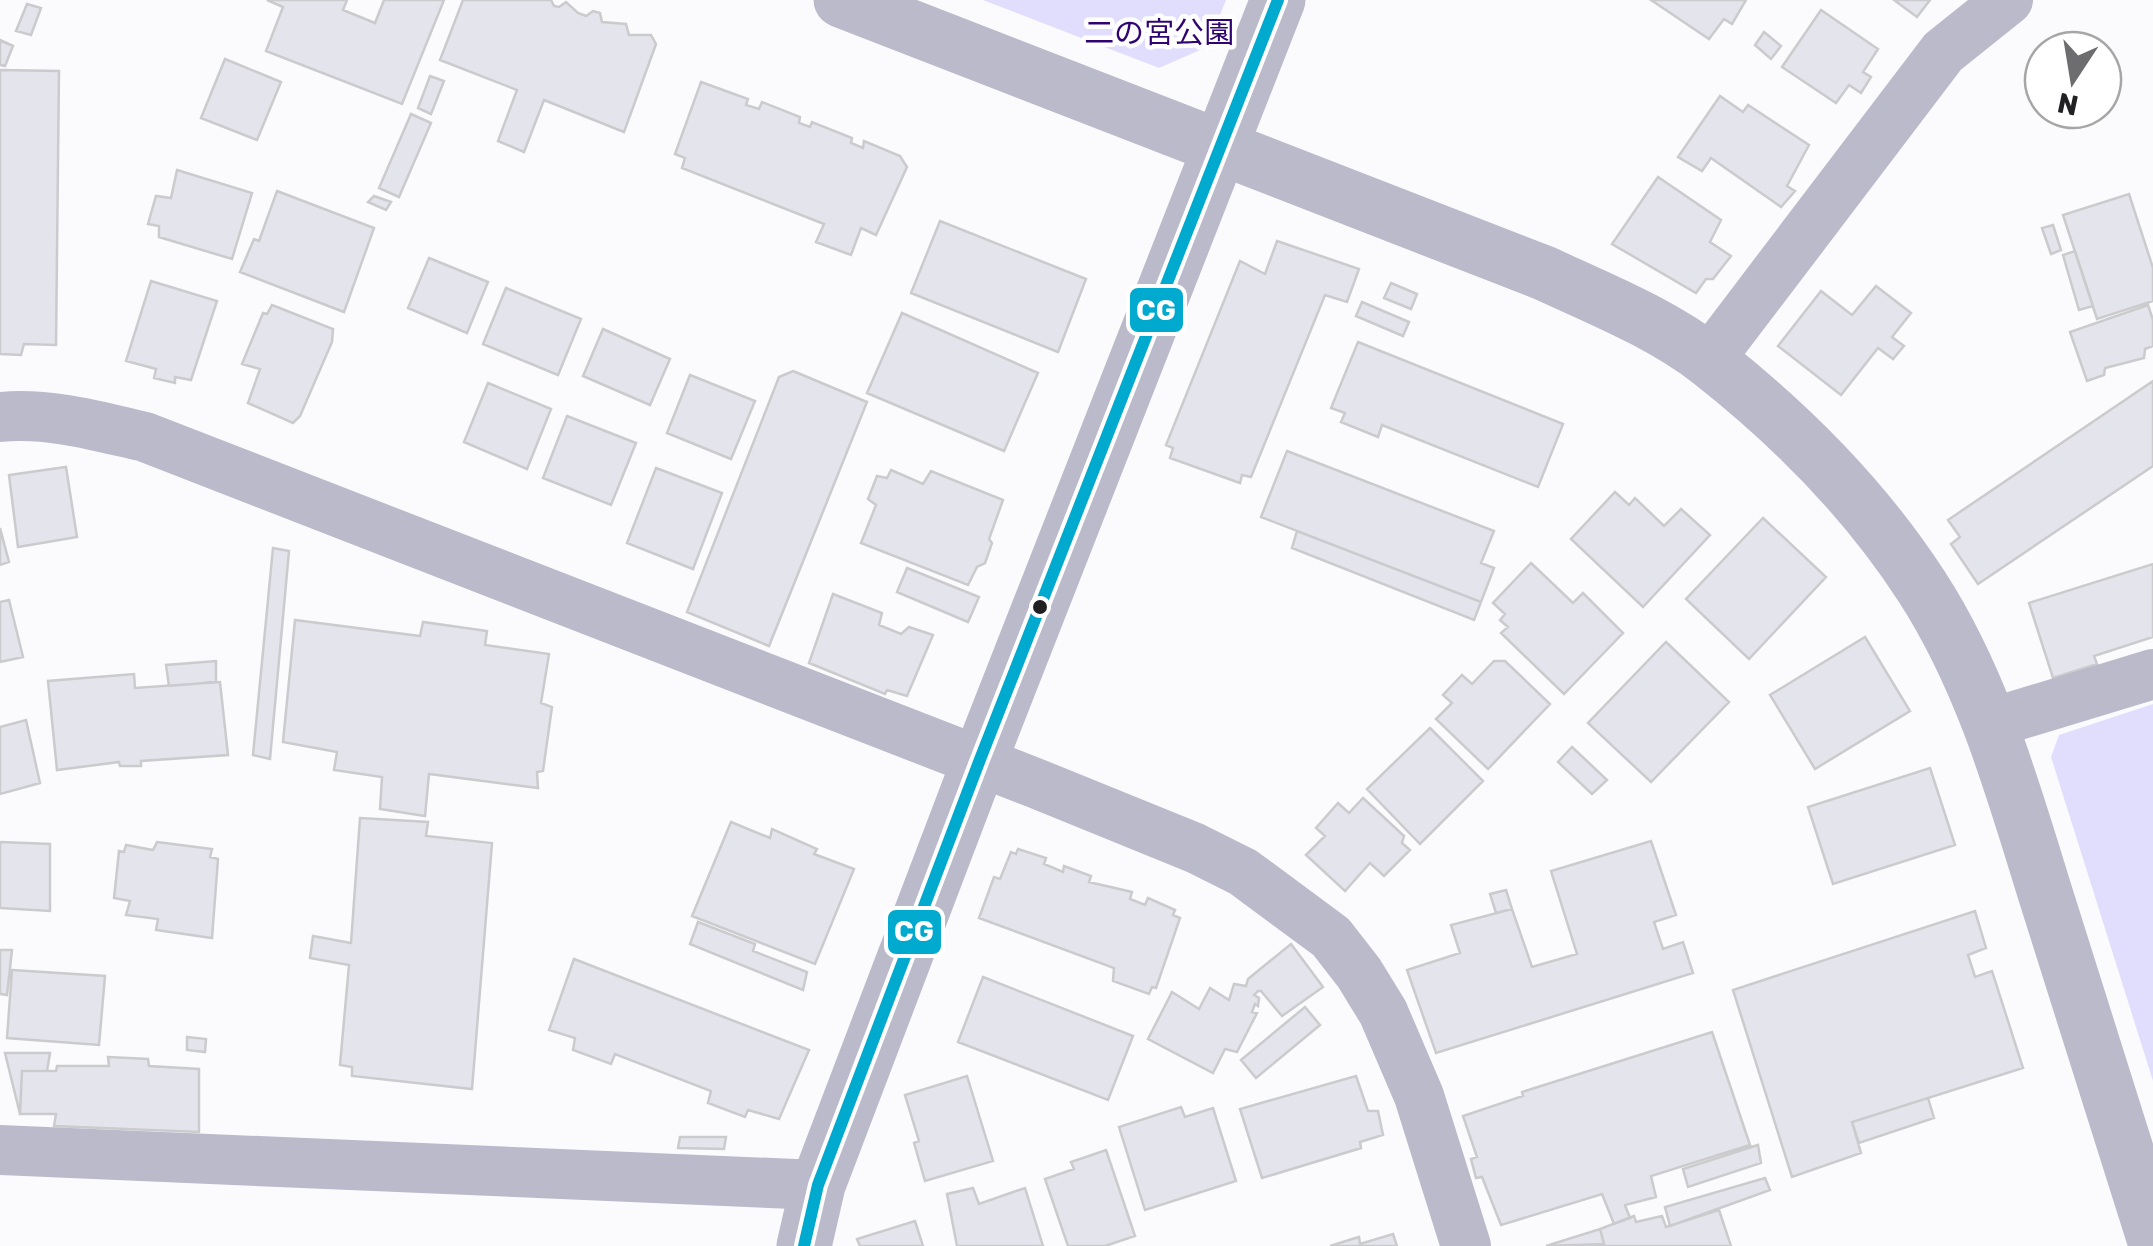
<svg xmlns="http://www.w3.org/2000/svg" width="2153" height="1246" font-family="Rubik,'Noto Sans JP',sans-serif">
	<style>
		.green { fill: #e1defd }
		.building { fill: #e4e4ec; stroke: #cbcbce; stroke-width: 2.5 }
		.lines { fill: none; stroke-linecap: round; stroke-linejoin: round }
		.minor { stroke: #bbbacb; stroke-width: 50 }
		.tertiary { stroke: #bbbacb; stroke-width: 55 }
		.bus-1-casing { stroke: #fff; stroke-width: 20 }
		.bus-1 { stroke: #00a9ce; stroke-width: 12 }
		.bus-dot { fill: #212124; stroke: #fff; stroke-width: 4 }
		.labels { text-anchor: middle; stroke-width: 9; stroke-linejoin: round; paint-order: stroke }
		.park-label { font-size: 30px; fill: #2f0471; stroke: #fff }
		.line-badge { stroke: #fff; stroke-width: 4 }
		.badge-label { font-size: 28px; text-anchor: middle; font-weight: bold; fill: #fff }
	</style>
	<rect width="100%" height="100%" fill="#fbfbfe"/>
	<path class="green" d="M 983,0 L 1226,0 L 1207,47 L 1159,68 Z
		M 2153,704 L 2153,1081 L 2051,757 L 2059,735 Z"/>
	<path class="building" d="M 267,0 L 347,0 L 343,10 L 375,23 L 384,0 L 444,0 L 402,104 L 266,51 L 283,7 Z
		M 463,0 L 551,0 L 554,6 L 559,7 L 566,2 L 578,13 L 586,16 L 593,11 L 600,13 L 602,22 L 626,24 L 629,35 L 651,35 L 656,44 L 624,132 L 544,100 L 524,152 L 498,141 L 517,90 L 440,60 Z
		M 1651,0 L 1746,0 L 1732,24 L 1724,19 L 1709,39 Z
		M 1894,0 L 1930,0 L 1917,17 Z
		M 27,4 L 41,8 L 31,35 L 16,31 Z
		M 1821,10 L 1878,49 L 1863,72 L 1871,77 L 1861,93 L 1849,85 L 1836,103 L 1782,67 Z
		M 1764,32 L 1781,46 L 1771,59 L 1755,45 Z
		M 0,40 L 13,46 L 5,66 L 0,65 Z
		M 225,59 L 281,82 L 257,140 L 201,118 Z
		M 0,70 L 59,71 L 56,345 L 24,344 L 21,355 L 0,354 Z
		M 430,76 L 444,81 L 431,114 L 418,108 Z
		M 701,82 L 748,99 L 746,105 L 759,109 L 762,102 L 800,117 L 799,123 L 810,127 L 812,122 L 852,138 L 851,143 L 863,148 L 864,141 L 900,156 L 907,167 L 876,235 L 861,228 L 851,255 L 816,242 L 824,224 L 682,168 L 685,158 L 675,154 Z
		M 1720,96 L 1743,112 L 1748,105 L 1809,145 L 1787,186 L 1795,191 L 1781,207 L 1711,158 L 1702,171 L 1678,157 Z
		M 411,114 L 431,123 L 399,197 L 379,188 Z
		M 177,170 L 252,193 L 232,259 L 159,237 L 159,226 L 148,224 L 156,196 L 171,198 Z
		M 1658,177 L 1721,220 L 1710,242 L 1731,256 L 1713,279 L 1706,279 L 1696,293 L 1612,244 Z
		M 277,191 L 374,228 L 344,312 L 240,272 L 254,239 L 259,241 Z
		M 2129,194 L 2153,268 L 2153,301 L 2097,319 L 2063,215 Z
		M 374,196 L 391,202 L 386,210 L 368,202 Z
		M 940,221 L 1086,279 L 1058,352 L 911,293 Z
		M 2053,225 L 2061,250 L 2051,254 L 2042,228 Z
		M 1277,241 L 1359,269 L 1347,302 L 1325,295 L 1251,477 L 1242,475 L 1240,483 L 1170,458 L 1173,448 L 1166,445 L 1240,261 L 1265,274 Z
		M 2075,251 L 2093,306 L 2079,310 L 2063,255 Z
		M 429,258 L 488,282 L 467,333 L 408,308 Z
		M 151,281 L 217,301 L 191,380 L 175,377 L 175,383 L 154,378 L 156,369 L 126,361 Z
		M 1391,283 L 1417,294 L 1411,309 L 1384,298 Z
		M 1876,286 L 1911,313 L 1892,337 L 1904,346 L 1893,359 L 1878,348 L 1841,395 L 1778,346 L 1821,291 L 1852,315 Z
		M 506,288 L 581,319 L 558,375 L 483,344 Z
		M 1362,302 L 1409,322 L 1403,336 L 1356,316 Z
		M 272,305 L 333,329 L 332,342 L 300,416 L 293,423 L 248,403 L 260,369 L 242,364 L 263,313 L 267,314 Z
		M 2148,305 L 2153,320 L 2153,346 L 2145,349 L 2144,358 L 2105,368 L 2104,375 L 2087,381 L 2070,332 Z
		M 902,313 L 1038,373 L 1004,451 L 867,393 Z
		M 603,329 L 670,359 L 650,405 L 583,376 Z
		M 1358,342 L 1563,424 L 1538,487 L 1382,425 L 1378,437 L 1341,422 L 1345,413 L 1331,408 Z
		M 793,371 L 867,402 L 769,646 L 687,612 L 779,377 Z
		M 690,375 L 755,401 L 731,459 L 667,433 Z
		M 2153,381 L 2153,466 L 1978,584 L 1951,544 L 1960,537 L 1948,520 Z
		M 488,383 L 551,409 L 527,469 L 464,442 Z
		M 567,416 L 636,443 L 611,505 L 543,478 Z
		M 1287,451 L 1494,531 L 1481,563 L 1494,568 L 1481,602 L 1261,517 Z
		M 66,467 L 77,537 L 18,547 L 9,475 Z
		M 656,468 L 722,493 L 693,569 L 627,543 Z
		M 891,470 L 923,484 L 931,471 L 1003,500 L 989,539 L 992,543 L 985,563 L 977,567 L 968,585 L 861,543 L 876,505 L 868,499 L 877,476 L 887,478 Z
		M 1615,492 L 1629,505 L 1635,498 L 1664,526 L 1681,509 L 1710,535 L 1643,607 L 1571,539 Z
		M 1763,518 L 1826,577 L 1749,659 L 1686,599 Z
		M 0,528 L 9,562 L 0,565 Z
		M 1297,531 L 1481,602 L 1474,620 L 1292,548 Z
		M 273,548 L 289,551 L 270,759 L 253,755 Z
		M 1531,563 L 1573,603 L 1583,593 L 1623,633 L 1564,694 L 1501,633 L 1508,627 L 1500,620 L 1505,614 L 1493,603 Z
		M 2153,564 L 2153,637 L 2094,656 L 2097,664 L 2053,678 L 2029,603 Z
		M 907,568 L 979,597 L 968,622 L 897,592 Z
		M 833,594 L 882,613 L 879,625 L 901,634 L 909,627 L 933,635 L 907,696 L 887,690 L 885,694 L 809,663 Z
		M 9,600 L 23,657 L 0,662 L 0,602 Z
		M 295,620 L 420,636 L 423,622 L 487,631 L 485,645 L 549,654 L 541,703 L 552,707 L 543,771 L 537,772 L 538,788 L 429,774 L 425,816 L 380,809 L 382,777 L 334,770 L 337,752 L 283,742 Z
		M 1865,637 L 1910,711 L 1815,769 L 1770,695 Z
		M 1666,642 L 1729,702 L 1651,782 L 1588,723 Z
		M 216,661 L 216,682 L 169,686 L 166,665 Z
		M 1494,661 L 1505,661 L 1550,704 L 1488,769 L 1436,719 L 1452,703 L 1443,695 L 1462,675 L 1472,684 Z
		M 134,674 L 135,688 L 220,682 L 228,755 L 141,761 L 141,766 L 120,766 L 119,762 L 57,770 L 48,681 Z
		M 26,720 L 40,783 L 0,794 L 0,727 Z
		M 1430,728 L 1483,781 L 1420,844 L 1367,789 Z
		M 1572,747 L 1607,780 L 1592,794 L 1558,762 Z
		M 1930,768 L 1955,845 L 1833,884 L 1808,807 Z
		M 1363,798 L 1404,836 L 1402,843 L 1410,850 L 1384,876 L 1370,863 L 1345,891 L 1306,855 L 1325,836 L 1316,828 L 1338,803 L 1349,813 Z
		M 360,818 L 428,822 L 426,836 L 492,843 L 472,1089 L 352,1076 L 352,1067 L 340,1065 L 349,965 L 310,958 L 313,936 L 351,943 Z
		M 731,822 L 770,838 L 772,829 L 817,849 L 814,854 L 854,869 L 815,964 L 692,916 Z
		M 1651,841 L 1676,915 L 1654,922 L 1663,949 L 1683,942 L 1693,973 L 1436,1053 L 1407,970 L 1460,953 L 1451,925 L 1512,909 L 1532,967 L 1577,954 L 1551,871 Z
		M 0,842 L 50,844 L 50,911 L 0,908 Z
		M 157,842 L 212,849 L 210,857 L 218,859 L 212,938 L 156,930 L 158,919 L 126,915 L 130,901 L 114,898 L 119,851 L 124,852 L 126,845 L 153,850 Z
		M 1018,849 L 1046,858 L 1044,864 L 1063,872 L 1064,866 L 1091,876 L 1089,882 L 1132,892 L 1130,899 L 1145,905 L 1148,898 L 1175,910 L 1173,915 L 1180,918 L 1156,988 L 1152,987 L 1149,994 L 1113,981 L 1114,968 L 979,918 L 994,877 L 1000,879 L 1011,852 L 1016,854 Z
		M 1506,890 L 1512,909 L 1496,913 L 1490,894 Z
		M 1975,911 L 1986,948 L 1968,955 L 1975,977 L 1992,971 L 2023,1068 L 1852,1122 L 1861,1153 L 1792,1177 L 1733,990 Z
		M 698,922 L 755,944 L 753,951 L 807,972 L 803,990 L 690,944 Z
		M 1291,944 L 1323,987 L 1282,1016 L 1261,991 L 1258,991 L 1254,995 L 1259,998 L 1258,1006 L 1255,1004 L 1252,1012 L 1257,1013 L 1237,1052 L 1225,1049 L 1213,1073 L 1148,1039 L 1172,992 L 1199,1009 L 1210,988 L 1229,1000 L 1234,984 L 1246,986 L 1248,979 Z
		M 0,950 L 12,950 L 7,995 L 0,994 Z
		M 574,959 L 809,1050 L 779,1119 L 748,1110 L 745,1117 L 708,1103 L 711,1091 L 615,1054 L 611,1064 L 573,1050 L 575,1038 L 549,1030 Z
		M 12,970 L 105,976 L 99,1045 L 7,1038 Z
		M 983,977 L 1133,1036 L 1108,1100 L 958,1042 Z
		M 1305,1007 L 1320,1025 L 1256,1078 L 1241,1060 Z
		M 1712,1032 L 1750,1145 L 1651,1176 L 1656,1197 L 1625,1205 L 1630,1218 L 1614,1224 L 1602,1194 L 1501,1225 L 1482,1177 L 1476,1178 L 1471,1159 L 1477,1157 L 1463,1116 L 1523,1096 L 1522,1092 Z
		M 187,1037 L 206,1039 L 205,1052 L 187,1050 Z
		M 5,1053 L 50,1053 L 47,1071 L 22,1071 L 20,1114 Z
		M 108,1057 L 148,1059 L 149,1066 L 199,1069 L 199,1132 L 54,1126 L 56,1114 L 20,1114 L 22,1071 L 56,1071 L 57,1066 L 109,1066 Z
		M 967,1076 L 993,1161 L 925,1181 L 914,1143 L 919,1141 L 905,1095 Z
		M 1356,1076 L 1368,1111 L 1378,1111 L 1383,1135 L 1360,1142 L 1361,1148 L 1262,1178 L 1240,1109 Z
		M 1928,1098 L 1934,1118 L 1859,1143 L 1852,1122 Z
		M 1181,1107 L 1185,1117 L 1213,1108 L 1236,1181 L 1145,1210 L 1119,1127 Z
		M 680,1137 L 726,1137 L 724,1149 L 678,1148 Z
		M 1758,1145 L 1761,1163 L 1688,1187 L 1683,1169 Z
		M 1106,1150 L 1135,1236 L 1105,1246 L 1068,1246 L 1045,1179 L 1074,1169 L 1071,1162 Z
		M 1765,1178 L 1770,1190 L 1670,1226 L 1665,1207 Z
		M 973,1188 L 979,1204 L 1025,1188 L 1043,1246 L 957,1246 L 947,1194 Z
		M 1719,1210 L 1731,1246 L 1597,1246 L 1604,1244 L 1600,1229 L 1634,1216 L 1636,1222 L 1662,1216 L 1666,1227 Z
		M 915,1221 L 923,1246 L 860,1246 L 857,1239 Z
		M 1600,1229 L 1604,1244 L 1546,1246 Z
		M 1393,1234 L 1397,1246 L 1330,1246 L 1359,1237 L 1360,1244 Z"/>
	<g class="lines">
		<path class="minor" d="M 1709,360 L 1943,52 L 2008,0
			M 0,417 C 48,412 98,426 145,437 L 1035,783 L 1195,848 L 1243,872 L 1331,937 L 1359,973 L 1383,1012 L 1419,1096 L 1466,1246
			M 1992,723 L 2153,674
			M 0,1150 L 818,1185"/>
		<path class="tertiary" d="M 841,0 L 1544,273 C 1600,299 1661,323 1711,362 C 1791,425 1867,502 1922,587 C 1983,681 2013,790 2046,896 C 2082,1009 2117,1122 2153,1235
			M 804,1246 L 818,1185 L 979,762 L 1278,0"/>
		<defs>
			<path id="bus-1" d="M 804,1246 L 818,1185 L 979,762 L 1278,0"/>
		</defs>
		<use href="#bus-1" class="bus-1-casing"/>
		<use href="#bus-1" class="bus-1"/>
	</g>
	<circle class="bus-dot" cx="1040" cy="607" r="9"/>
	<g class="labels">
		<g class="park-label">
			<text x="1159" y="43">二の宮公園</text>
		</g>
	</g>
	<g class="line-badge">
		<rect x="1128" y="286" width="57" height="48" rx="10" fill="#00a9ce"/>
		<rect x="886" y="908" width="57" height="48" rx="10" fill="#00a9ce"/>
	</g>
	<g class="badge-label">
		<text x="1156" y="320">CG</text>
		<text x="914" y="941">CG</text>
	</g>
	<g transform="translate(2073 80) rotate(192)"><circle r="48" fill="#ffffff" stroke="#a6a6a7" stroke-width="2.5"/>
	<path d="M0-8L18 38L0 25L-18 38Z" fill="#6d6d70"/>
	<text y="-15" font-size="28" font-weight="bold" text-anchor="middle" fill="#212124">N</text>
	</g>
</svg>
